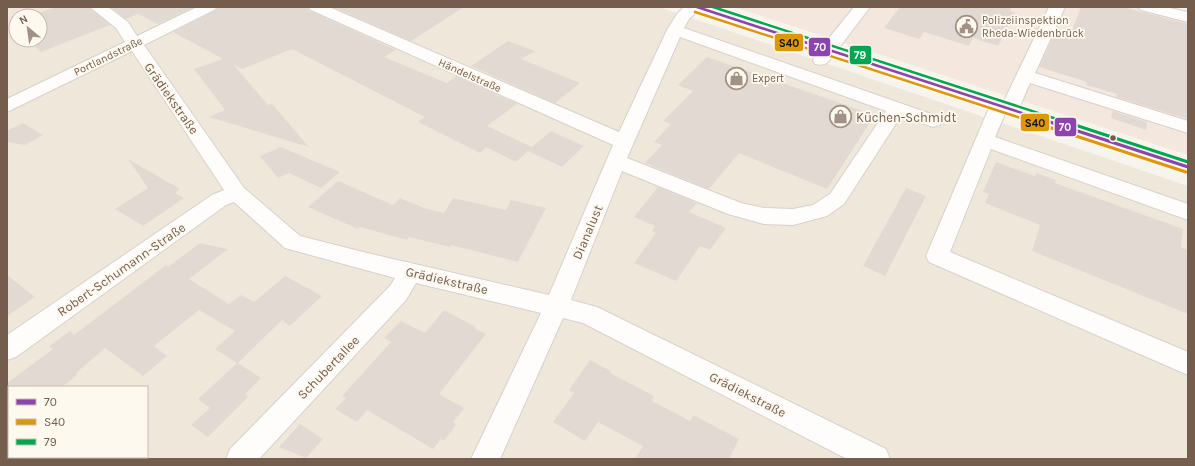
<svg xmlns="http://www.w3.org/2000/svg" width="1195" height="466" font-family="Karla,sans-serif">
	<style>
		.residential { fill: #f0e7db; fill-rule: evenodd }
		.commercial { fill: #f4e7de }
		.building { fill: #e2dad2 }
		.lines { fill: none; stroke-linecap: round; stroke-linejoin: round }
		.minor-casing { stroke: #d6d1cb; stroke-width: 2 }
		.minor { fill: #fefdfc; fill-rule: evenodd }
		.bus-1-far1-casing { stroke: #fef9ef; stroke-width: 5 }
		.bus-1-casing { stroke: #fef9ef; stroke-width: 6 }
		.bus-2-far1-casing { stroke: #fef9ef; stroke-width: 5 }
		.bus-2-casing { stroke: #fef9ef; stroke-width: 6 }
		.bus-3-far1-casing { stroke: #fef9ef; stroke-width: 5 }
		.bus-3-casing { stroke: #fef9ef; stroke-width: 6 }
		.bus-1-far1 { stroke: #8e44ad; stroke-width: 2.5 }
		.bus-1 { stroke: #8e44ad; stroke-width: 3 }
		.bus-2-far1 { stroke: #dd970f; stroke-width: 2.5 }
		.bus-2 { stroke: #dd970f; stroke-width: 3 }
		.bus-3-far1 { stroke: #00a651; stroke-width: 2.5 }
		.bus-3 { stroke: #00a651; stroke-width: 3 }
		.bus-dot { fill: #755d4d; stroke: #fef9ef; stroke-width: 1.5 }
		.labels { text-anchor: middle; stroke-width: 3.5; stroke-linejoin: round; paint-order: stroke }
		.far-poi-label { font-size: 11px; fill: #755d4d; stroke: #fef9ef; text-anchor: start }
		.far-street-label { font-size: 11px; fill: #755d4d; stroke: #fef9ef }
		.street-label { font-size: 13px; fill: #755d4d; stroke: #fef9ef }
		.poi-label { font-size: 13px; fill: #755d4d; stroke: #fef9ef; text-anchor: start }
		.line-badge { stroke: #fef9ef; stroke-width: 1.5 }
		.badge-label { font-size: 11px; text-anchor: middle; font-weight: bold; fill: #fff }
		.pale-badge-label { font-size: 11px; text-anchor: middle; font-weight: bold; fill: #111 }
	</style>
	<rect width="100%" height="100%" fill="#f7f4ed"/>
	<path class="residential" d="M 7,7 L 659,7 L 1188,186 L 1188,459 L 7,459 ZM 16,16 L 40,16 L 40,40 L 16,40 ZM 9,387 L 147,387 L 147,457 L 9,457 Z"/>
	<path class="commercial" d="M 734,7 L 1170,7 L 1188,11 L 1188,155 Z"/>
	<path class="building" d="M 56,7 L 89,7 L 110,25 L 41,52 L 28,40 L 40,40 L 40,16 L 31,16 Z
		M 110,7 L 194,7 L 158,24 L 138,14 L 126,19 Z
		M 218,7 L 306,7 L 310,11 L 396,50 L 384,57 L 447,83 L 456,76 L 517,104 L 487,126 L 532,147 L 551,131 L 584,146 L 562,167 L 528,151 L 516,162 L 486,147 L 480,153 L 418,122 L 425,117 L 292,49 L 242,69 L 233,64 L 268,105 L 272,104 L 309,147 L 209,117 L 225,110 L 194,69 L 223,59 L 173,32 L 215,11 Z
		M 333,7 L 464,7 L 411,41 Z
		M 900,7 L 1011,7 L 1010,11 L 1015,13 L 998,46 L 973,38 L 969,46 L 924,32 L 919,39 L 884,28 Z
		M 1081,7 L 1123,7 L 1188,24 L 1188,119 L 1116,97 L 1117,94 L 1086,85 L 1087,82 L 1039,67 L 1055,32 L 1070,36 Z
		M 508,41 L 535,51 L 521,59 L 580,83 L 555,103 L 471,66 Z
		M 707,57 L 875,115 L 827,189 L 739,153 L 709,189 L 645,163 L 662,145 L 654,142 L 671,124 L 663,121 L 693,91 L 678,85 Z
		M 1113,111 L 1147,122 L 1146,130 L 1111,118 Z
		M 23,123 L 43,135 L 25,145 L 7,142 L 7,131 Z
		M 281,147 L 340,172 L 321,188 L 289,173 L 278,178 L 260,156 Z
		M 128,159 L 180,189 L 175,193 L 184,198 L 143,226 L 115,209 L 148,188 Z
		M 996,162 L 1035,176 L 1036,173 L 1056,180 L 1055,183 L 1183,229 L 1181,247 L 1188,250 L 1188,314 L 1032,251 L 1040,225 L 985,203 L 989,194 L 983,192 Z
		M 338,181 L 393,205 L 400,198 L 424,208 L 444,213 L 453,198 L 506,210 L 511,200 L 546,208 L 518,262 L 451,245 L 450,247 L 409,237 L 407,240 L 360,227 L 358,229 L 308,207 Z
		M 658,187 L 697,203 L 689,212 L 726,228 L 710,250 L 700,246 L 676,281 L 634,263 L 656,233 L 652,231 L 655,226 L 634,217 Z
		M 906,188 L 926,196 L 885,276 L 863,266 Z
		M 200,243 L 228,249 L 189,279 L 229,304 L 241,295 L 254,302 L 285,276 L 322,296 L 290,326 L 282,320 L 238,363 L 261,378 L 245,394 L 248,396 L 246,399 L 208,437 L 191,425 L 210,408 L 198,399 L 237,363 L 215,349 L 235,331 L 199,310 L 154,346 L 167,356 L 143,376 L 105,348 L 76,373 L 78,374 L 62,387 L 7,387 L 7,383 L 53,349 L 49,346 L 70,331 L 74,335 L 166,265 L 168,267 Z
		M 7,275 L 35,297 L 7,316 Z
		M 444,310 L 476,327 L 474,328 L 486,334 L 439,394 L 464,408 L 453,422 L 456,425 L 444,441 L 441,439 L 433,449 L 367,410 L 357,422 L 335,409 L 346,398 L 342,396 L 391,342 L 384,338 L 401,321 L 425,333 Z
		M 590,360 L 611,371 L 610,373 L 654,396 L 652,401 L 690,421 L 693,415 L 739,439 L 729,459 L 635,459 L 643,446 L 598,422 L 585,441 L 553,422 L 574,393 L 569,390 Z
		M 300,424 L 323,439 L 306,458 L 279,447 Z"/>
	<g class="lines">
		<defs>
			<path id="minor" d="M 90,7 L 108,7 L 128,22 L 137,36 L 197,7 L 217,7 L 214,10 L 144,45 L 244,188 L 300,236 L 367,253 L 549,295 L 613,145 L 311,10 L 308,7 L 329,7 L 619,132 L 667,30 L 677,14 L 684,7 L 712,7 L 825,43 L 854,7 L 870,7 L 839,48 L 1004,101 L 1049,7 L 1065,7 L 1035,73 L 1188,121 L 1188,133 L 1030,83 L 1020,106 L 1188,160 L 1188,174 L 1005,114 L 995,137 L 1188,204 L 1188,220 L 991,149 L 950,252 L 1188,352 L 1188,375 L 929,262 L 926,256 L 989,108 L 832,57 C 827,64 824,66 815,64 L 813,60 L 818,52 L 697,12 L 689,19 L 684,28 L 940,117 L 942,121 L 940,125 L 933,127 L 901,116 L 844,204 L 827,216 L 793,225 L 764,224 L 728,214 L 622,171 L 571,300 L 597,307 L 886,449 L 890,459 L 847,459 L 583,323 L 563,318 L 500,459 L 471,459 L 541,313 L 416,283 L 406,300 L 259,459 L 226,459 L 230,449 L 390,286 L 395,278 L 285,248 L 234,202 L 226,205 L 16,357 L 7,360 L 7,335 L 212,195 L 224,190 L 132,51 L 7,112 L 7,99 L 125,42 L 116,28 ZM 680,37 L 886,111 L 830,194 L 813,205 L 793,209 L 764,208 L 741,203 L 627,158 Z
				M 1138,7 L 1165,7 L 1188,12 L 1188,22 L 1141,10 Z"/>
		</defs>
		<use href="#minor" class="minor-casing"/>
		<use href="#minor" class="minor"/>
		<defs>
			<path id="bus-1-far1" d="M 697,7 L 1053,123"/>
			<path id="bus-1" d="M 1050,122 L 1188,167"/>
			<path id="bus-2-far1" d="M 695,12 L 1036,123"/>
			<path id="bus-2" d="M 1033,122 L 1186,172"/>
			<path id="bus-3-far1" d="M 713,7 L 1069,123"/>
			<path id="bus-3" d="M 1066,122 L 1188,162"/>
		</defs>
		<use href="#bus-1-far1" class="bus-1-far1-casing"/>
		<use href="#bus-1" class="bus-1-casing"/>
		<use href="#bus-2-far1" class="bus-2-far1-casing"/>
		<use href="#bus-2" class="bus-2-casing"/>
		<use href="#bus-3-far1" class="bus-3-far1-casing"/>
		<use href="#bus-3" class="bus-3-casing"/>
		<use href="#bus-1-far1" class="bus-1-far1"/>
		<use href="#bus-1" class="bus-1"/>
		<use href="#bus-2-far1" class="bus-2-far1"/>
		<use href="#bus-2" class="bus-2"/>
		<use href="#bus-3-far1" class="bus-3-far1"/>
		<use href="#bus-3" class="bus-3"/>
	</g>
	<defs>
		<symbol id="civic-ring" viewBox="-11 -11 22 22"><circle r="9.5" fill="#fef9ef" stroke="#a29285" stroke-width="1.5"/><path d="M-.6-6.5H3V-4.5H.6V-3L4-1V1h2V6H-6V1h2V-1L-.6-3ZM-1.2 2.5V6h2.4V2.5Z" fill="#a29285"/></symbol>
		<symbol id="shop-ring" viewBox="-11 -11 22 22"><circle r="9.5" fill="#fef9ef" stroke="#a29285" stroke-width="1.5"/><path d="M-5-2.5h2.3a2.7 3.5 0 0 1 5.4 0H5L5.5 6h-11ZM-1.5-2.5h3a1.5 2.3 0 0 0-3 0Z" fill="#a29285"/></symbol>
	</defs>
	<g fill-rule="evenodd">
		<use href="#civic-ring" x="954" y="14" width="25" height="25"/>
		<use href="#shop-ring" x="724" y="66" width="25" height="25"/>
		<use href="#shop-ring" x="828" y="104" width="25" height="25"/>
	</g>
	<circle class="bus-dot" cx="1113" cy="138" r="3.5"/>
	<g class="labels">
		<g class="far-poi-label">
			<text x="982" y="24">Polizeiinspektion<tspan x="982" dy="13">Rheda-Wiedenbrück</tspan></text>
			<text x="752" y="82">Expert</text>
		</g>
		<g class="far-street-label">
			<text transform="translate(108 56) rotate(-26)" y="4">Portlandstraße</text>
			<text transform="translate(470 75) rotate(24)" y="4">Händelstraße</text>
		</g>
		<g class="street-label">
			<text transform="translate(172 98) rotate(55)" y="5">Grädiekstraße</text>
			<text transform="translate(587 232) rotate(-67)" y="5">Dianalust</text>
			<text transform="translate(121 269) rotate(-35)" y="5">Robert-Schumann-Straße</text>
			<text transform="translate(447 280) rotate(13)" y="5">Grädiekstraße</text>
			<text transform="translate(328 367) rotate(-46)" y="5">Schubertallee</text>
			<text transform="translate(748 394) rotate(27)" y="5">Grädiekstraße</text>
		</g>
		<g class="poi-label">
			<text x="856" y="122">Küchen-Schmidt</text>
		</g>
	</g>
	<g class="line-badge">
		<rect x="774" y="33" width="30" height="19" rx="4" fill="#dd970f"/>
		<rect x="808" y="37" width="23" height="20" rx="4" fill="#8e44ad"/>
		<rect x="849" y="45" width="23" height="20" rx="4" fill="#00a651"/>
		<rect x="1020" y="113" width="30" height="19" rx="4" fill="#dd970f"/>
		<rect x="1054" y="117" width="23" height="20" rx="4" fill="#8e44ad"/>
	</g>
	<g class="badge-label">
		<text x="820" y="51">70</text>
		<text x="860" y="59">79</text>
		<text x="1065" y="131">70</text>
	</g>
	<g class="pale-badge-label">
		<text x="789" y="47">S40</text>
		<text x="1035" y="127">S40</text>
	</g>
	<rect width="1195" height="466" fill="none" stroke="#755d4d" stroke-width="16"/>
	<rect x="8" y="386" width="140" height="72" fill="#fef9ef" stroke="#c7bbae"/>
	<rect x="16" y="399" width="20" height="6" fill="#8e44ad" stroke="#c7bbae"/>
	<text x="44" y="406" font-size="12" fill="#755d4d">70</text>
	<rect x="16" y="419" width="20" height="6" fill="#dd970f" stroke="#c7bbae"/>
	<text x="44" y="426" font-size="12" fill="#755d4d">S40</text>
	<rect x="16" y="439" width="20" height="6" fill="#00a651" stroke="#c7bbae"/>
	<text x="44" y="446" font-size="12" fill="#755d4d">79</text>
	<g transform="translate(28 28) rotate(331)"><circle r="19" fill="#fef9ef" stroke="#c7bbae"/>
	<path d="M0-3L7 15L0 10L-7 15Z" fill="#a29285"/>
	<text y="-6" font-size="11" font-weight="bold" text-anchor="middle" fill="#755d4d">N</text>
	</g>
</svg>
